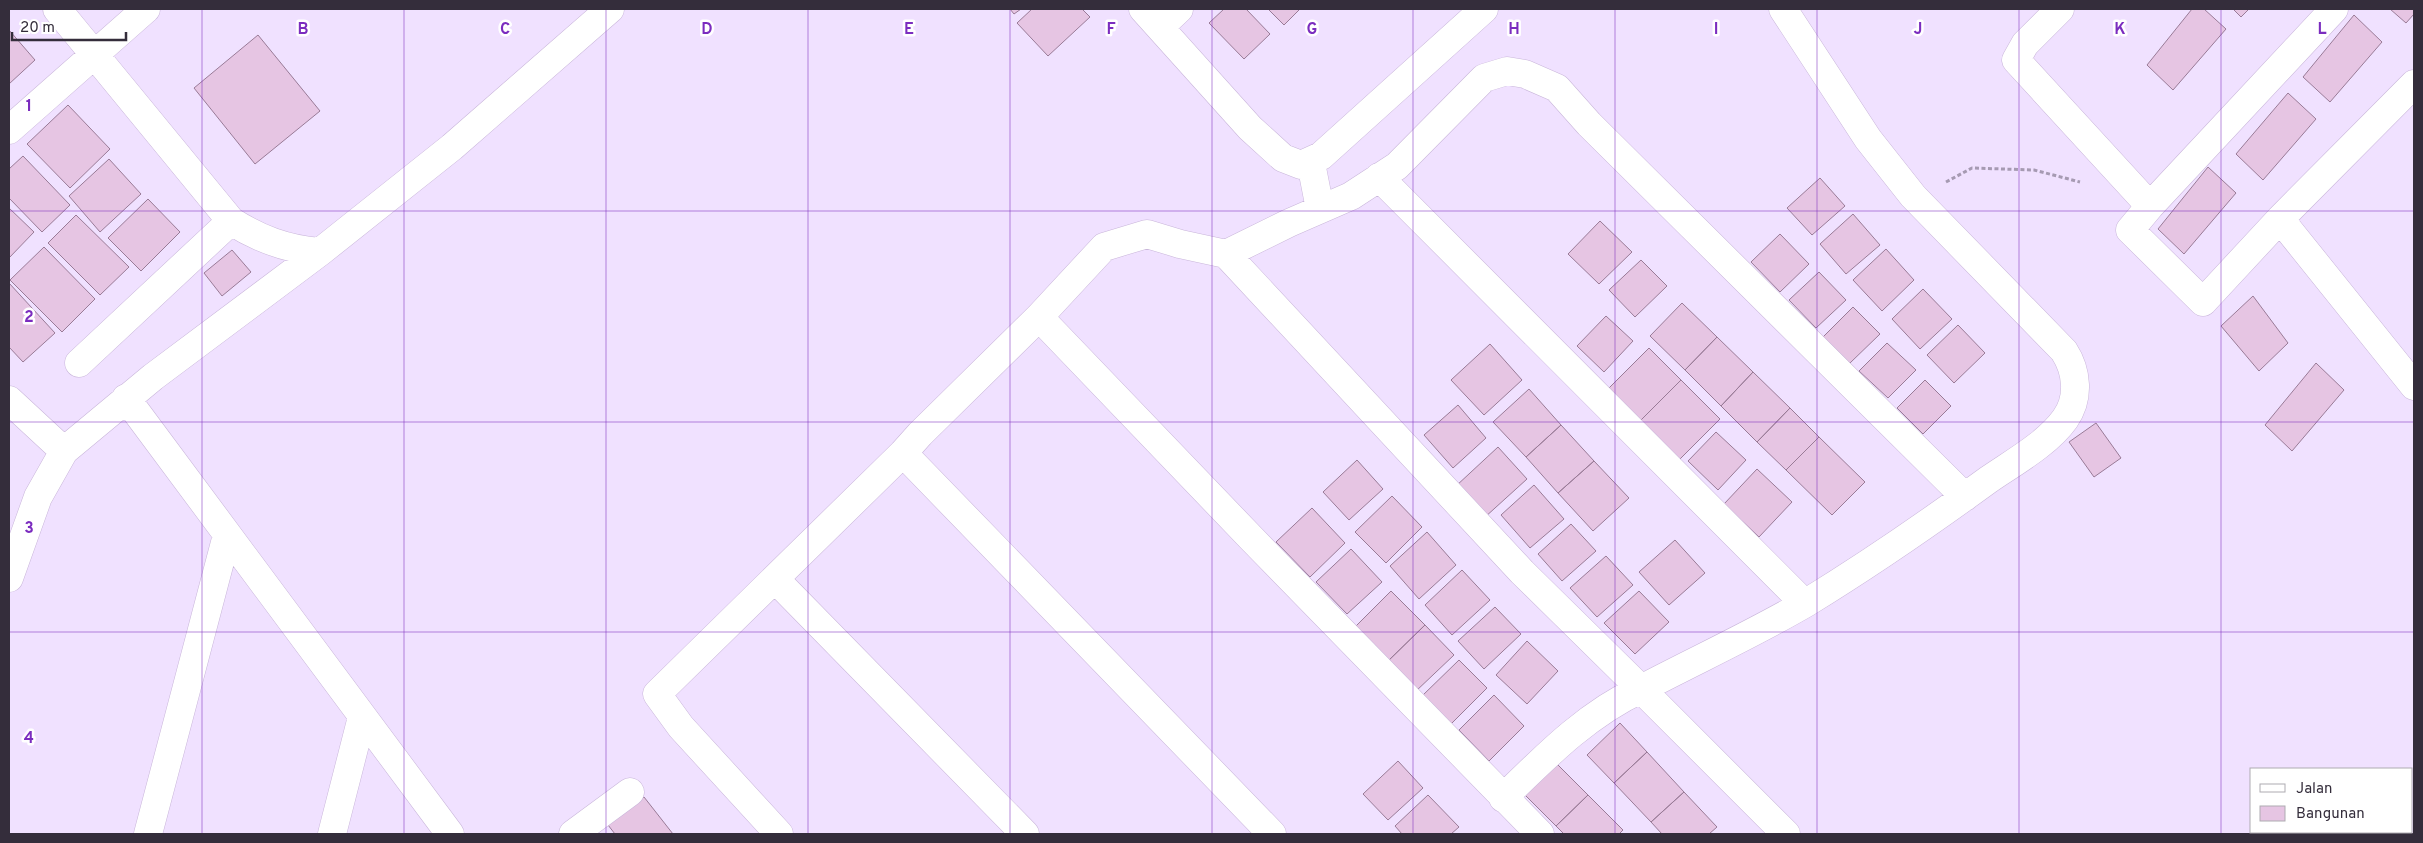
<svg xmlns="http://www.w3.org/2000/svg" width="2423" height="843" font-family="Overpass,sans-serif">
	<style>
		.building { fill: #e6c5e3; stroke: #997b97 }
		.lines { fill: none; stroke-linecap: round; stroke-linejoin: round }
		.street-casing { stroke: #c9b6da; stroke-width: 29 }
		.path { stroke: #a69ab2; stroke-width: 3; stroke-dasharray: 4 2.5; stroke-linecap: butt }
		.street { stroke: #fff; stroke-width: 28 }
		.grid { fill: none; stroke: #7b2cbf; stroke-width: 1; stroke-opacity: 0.55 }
		.grid-label { font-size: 16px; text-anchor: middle; font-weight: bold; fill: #7b2cbf; stroke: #fff; stroke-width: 5; stroke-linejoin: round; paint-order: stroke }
	</style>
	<rect width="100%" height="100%" fill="#f0e1ff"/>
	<path class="building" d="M 1010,9 L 1021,9 L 1014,14 Z
		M 1032,9 L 1082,9 L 1090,17 L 1048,56 L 1017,23 Z
		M 1224,9 L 1246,9 L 1270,34 L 1244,59 L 1209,23 Z
		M 1268,9 L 1300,9 L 1284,25 Z
		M 2192,9 L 2204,9 L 2226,29 L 2173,90 L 2147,65 Z
		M 2233,9 L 2249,9 L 2241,17 Z
		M 2390,9 L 2414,9 L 2414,14 L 2406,23 Z
		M 2354,15 L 2382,42 L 2330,102 L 2303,77 Z
		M 9,30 L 35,60 L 9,84 Z
		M 258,35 L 320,111 L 255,164 L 194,88 Z
		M 2288,93 L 2316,119 L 2263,180 L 2236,154 Z
		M 68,105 L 110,149 L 70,188 L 27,144 Z
		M 23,156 L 70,205 L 42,232 L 9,198 L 9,169 Z
		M 109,159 L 141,194 L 100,232 L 69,196 Z
		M 2208,167 L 2236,193 L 2184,254 L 2158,229 Z
		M 1820,178 L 1845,206 L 1812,235 L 1787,208 Z
		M 148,199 L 180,232 L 141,271 L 108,238 Z
		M 9,208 L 34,232 L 9,258 Z
		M 1853,214 L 1880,245 L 1846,274 L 1820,244 Z
		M 76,215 L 129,267 L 100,295 L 48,243 Z
		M 1600,221 L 1632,252 L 1599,284 L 1568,254 Z
		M 1780,234 L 1809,264 L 1780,292 L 1751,262 Z
		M 44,247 L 95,299 L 62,332 L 10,280 Z
		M 1886,249 L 1914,280 L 1882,311 L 1853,280 Z
		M 232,250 L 251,272 L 222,296 L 204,273 Z
		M 1641,260 L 1667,286 L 1635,317 L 1609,290 Z
		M 1819,272 L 1846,300 L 1816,328 L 1789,300 Z
		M 9,283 L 55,333 L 23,362 L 9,347 Z
		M 1923,289 L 1952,319 L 1920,349 L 1892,319 Z
		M 2253,296 L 2288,343 L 2259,371 L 2221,326 Z
		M 1682,303 L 1717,337 L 1685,370 L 1650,336 Z
		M 1853,307 L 1880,334 L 1850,363 L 1823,337 Z
		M 1606,316 L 1633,341 L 1604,372 L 1577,346 Z
		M 1958,325 L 1985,353 L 1954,383 L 1927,355 Z
		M 1717,337 L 1753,372 L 1721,406 L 1685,370 Z
		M 1887,343 L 1916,370 L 1888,398 L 1859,371 Z
		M 1490,344 L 1522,380 L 1484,415 L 1451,380 Z
		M 1649,348 L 1681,380 L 1637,424 L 1605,392 Z
		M 2316,363 L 2344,390 L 2292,451 L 2265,425 Z
		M 1753,372 L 1790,408 L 1757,442 L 1721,406 Z
		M 1681,380 L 1720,419 L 1676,463 L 1637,424 Z
		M 1925,380 L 1951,406 L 1923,434 L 1897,408 Z
		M 1529,389 L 1561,425 L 1526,457 L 1493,422 Z
		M 1458,405 L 1486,438 L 1453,468 L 1424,435 Z
		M 1790,408 L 1819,437 L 1786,470 L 1757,442 Z
		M 2096,423 L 2121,458 L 2094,477 L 2069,442 Z
		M 1561,425 L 1594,461 L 1558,493 L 1526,457 Z
		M 1716,432 L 1746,460 L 1718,490 L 1688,461 Z
		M 1819,437 L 1865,482 L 1832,515 L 1786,470 Z
		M 1498,447 L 1527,479 L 1484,518 L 1456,486 Z
		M 1357,460 L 1383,489 L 1349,520 L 1323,492 Z
		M 1594,461 L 1629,498 L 1593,531 L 1558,493 Z
		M 1757,469 L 1792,502 L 1759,537 L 1724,504 Z
		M 1534,485 L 1564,519 L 1530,548 L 1501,515 Z
		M 1392,496 L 1422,527 L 1386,563 L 1355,532 Z
		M 1312,508 L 1345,543 L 1310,577 L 1276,542 Z
		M 1571,524 L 1596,551 L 1562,581 L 1538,554 Z
		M 1427,532 L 1456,565 L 1419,599 L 1390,566 Z
		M 1675,540 L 1705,573 L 1669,605 L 1639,572 Z
		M 1351,549 L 1382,582 L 1347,614 L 1316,582 Z
		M 1606,556 L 1633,585 L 1597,617 L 1570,588 Z
		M 1462,570 L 1490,600 L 1452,635 L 1425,605 Z
		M 1391,591 L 1425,625 L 1386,663 L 1353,629 Z
		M 1639,591 L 1669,622 L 1635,654 L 1604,623 Z
		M 1495,607 L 1521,634 L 1484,669 L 1458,641 Z
		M 1425,625 L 1454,655 L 1415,692 L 1386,663 Z
		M 1527,641 L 1558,671 L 1527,704 L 1496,675 Z
		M 1459,660 L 1487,688 L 1450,725 L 1422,696 Z
		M 1494,695 L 1524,726 L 1489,761 L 1459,730 Z
		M 1620,723 L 1647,752 L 1614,783 L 1587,755 Z
		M 1647,752 L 1684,792 L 1651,822 L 1614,783 Z
		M 1398,761 L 1423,788 L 1388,820 L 1363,794 Z
		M 1555,762 L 1588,795 L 1556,826 L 1523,793 Z
		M 1684,792 L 1717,827 L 1709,834 L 1662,834 L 1651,822 Z
		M 1428,795 L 1459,827 L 1451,834 L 1402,834 L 1395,826 Z
		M 1588,795 L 1623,830 L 1619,834 L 1564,834 L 1556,826 Z
		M 644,797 L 673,834 L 615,834 L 608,825 Z"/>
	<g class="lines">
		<defs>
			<path id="street" d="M 57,9 L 231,221 C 259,239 286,249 320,252 L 452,147 L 610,9
				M 1143,9 L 1250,128 L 1283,158 L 1301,165 L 1321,156 L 1484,9
				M 1783,9 L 1868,139 L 1913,196 L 2064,351 C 2077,371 2080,398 2065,419 C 2047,444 2014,462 1988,480 C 1929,523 1868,565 1806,603 C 1753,634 1696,660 1641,689 L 1786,834
				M 2060,9 L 2025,44 L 2016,60 L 2150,206
				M 2334,9 L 2150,206 L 2130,230 L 2203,302 L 2280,219 L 2414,84
				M 1160,27 L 1179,9
				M 9,130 L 146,9
				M 1311,163 L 1320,209
				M 1379,177 L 1804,603
				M 2280,219 L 2414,386
				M 1226,254 L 1522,572 L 1641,689 C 1587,714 1546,756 1503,798
				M 1039,317 L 1252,539 L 1540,834
				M 79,363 L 231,221
				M 126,398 L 450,834
				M 9,400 L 64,451
				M 903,453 L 1272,834
				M 9,578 L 38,497 L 64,451 L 153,377 L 320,252
				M 776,580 L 1025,834
				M 148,834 L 227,535
				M 332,834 L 362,717
				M 573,834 L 630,792
				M 779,834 L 681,727 L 657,694 L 903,453 L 920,434 L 1039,317 L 1104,247 L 1147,234 L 1180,244 L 1226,254 L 1289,223 L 1351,196 L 1397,166 L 1484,78 L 1507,71 L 1525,74 L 1557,88 L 1589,124 L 1965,497"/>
		</defs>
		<use href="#street" class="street-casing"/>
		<path class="path" d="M 1946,182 L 1972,168 L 2034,170 L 2080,182"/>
		<use href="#street" class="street"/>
	</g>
	<path class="grid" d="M 202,9 L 202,834M 404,9 L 404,834M 606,9 L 606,834M 808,9 L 808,834M 1010,9 L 1010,834M 1212,9 L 1212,834M 1413,9 L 1413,834M 1615,9 L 1615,834M 1817,9 L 1817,834M 2019,9 L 2019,834M 2221,9 L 2221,834M 9,211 L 2414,211M 9,422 L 2414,422M 9,632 L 2414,632"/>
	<g class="grid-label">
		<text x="303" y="34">B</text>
		<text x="505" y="34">C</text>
		<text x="707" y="34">D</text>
		<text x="909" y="34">E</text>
		<text x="1111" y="34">F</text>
		<text x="1312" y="34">G</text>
		<text x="1514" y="34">H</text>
		<text x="1716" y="34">I</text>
		<text x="1918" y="34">J</text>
		<text x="2120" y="34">K</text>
		<text x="2322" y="34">L</text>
		<text x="29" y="111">1</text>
		<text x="29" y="322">2</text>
		<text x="29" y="533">3</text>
		<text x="29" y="743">4</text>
	</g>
	<rect width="2423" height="843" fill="none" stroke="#342d3b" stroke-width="20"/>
	<rect x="2250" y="768" width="162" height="65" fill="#ffffff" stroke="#aeabb1"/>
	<rect x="2260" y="784" width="25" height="8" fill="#ffffff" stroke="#aeabb1"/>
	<text x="2296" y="793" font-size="15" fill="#342d3b">Jalan</text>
	<rect x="2260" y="806" width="25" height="15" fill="#e6c5e3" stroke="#aeabb1"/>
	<text x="2296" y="818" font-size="15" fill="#342d3b">Bangunan</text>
	<path d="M12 32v8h114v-8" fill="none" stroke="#342d3b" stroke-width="2.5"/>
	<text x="20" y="32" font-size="15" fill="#342d3b" stroke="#ffffff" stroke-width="4" paint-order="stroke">20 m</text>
</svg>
